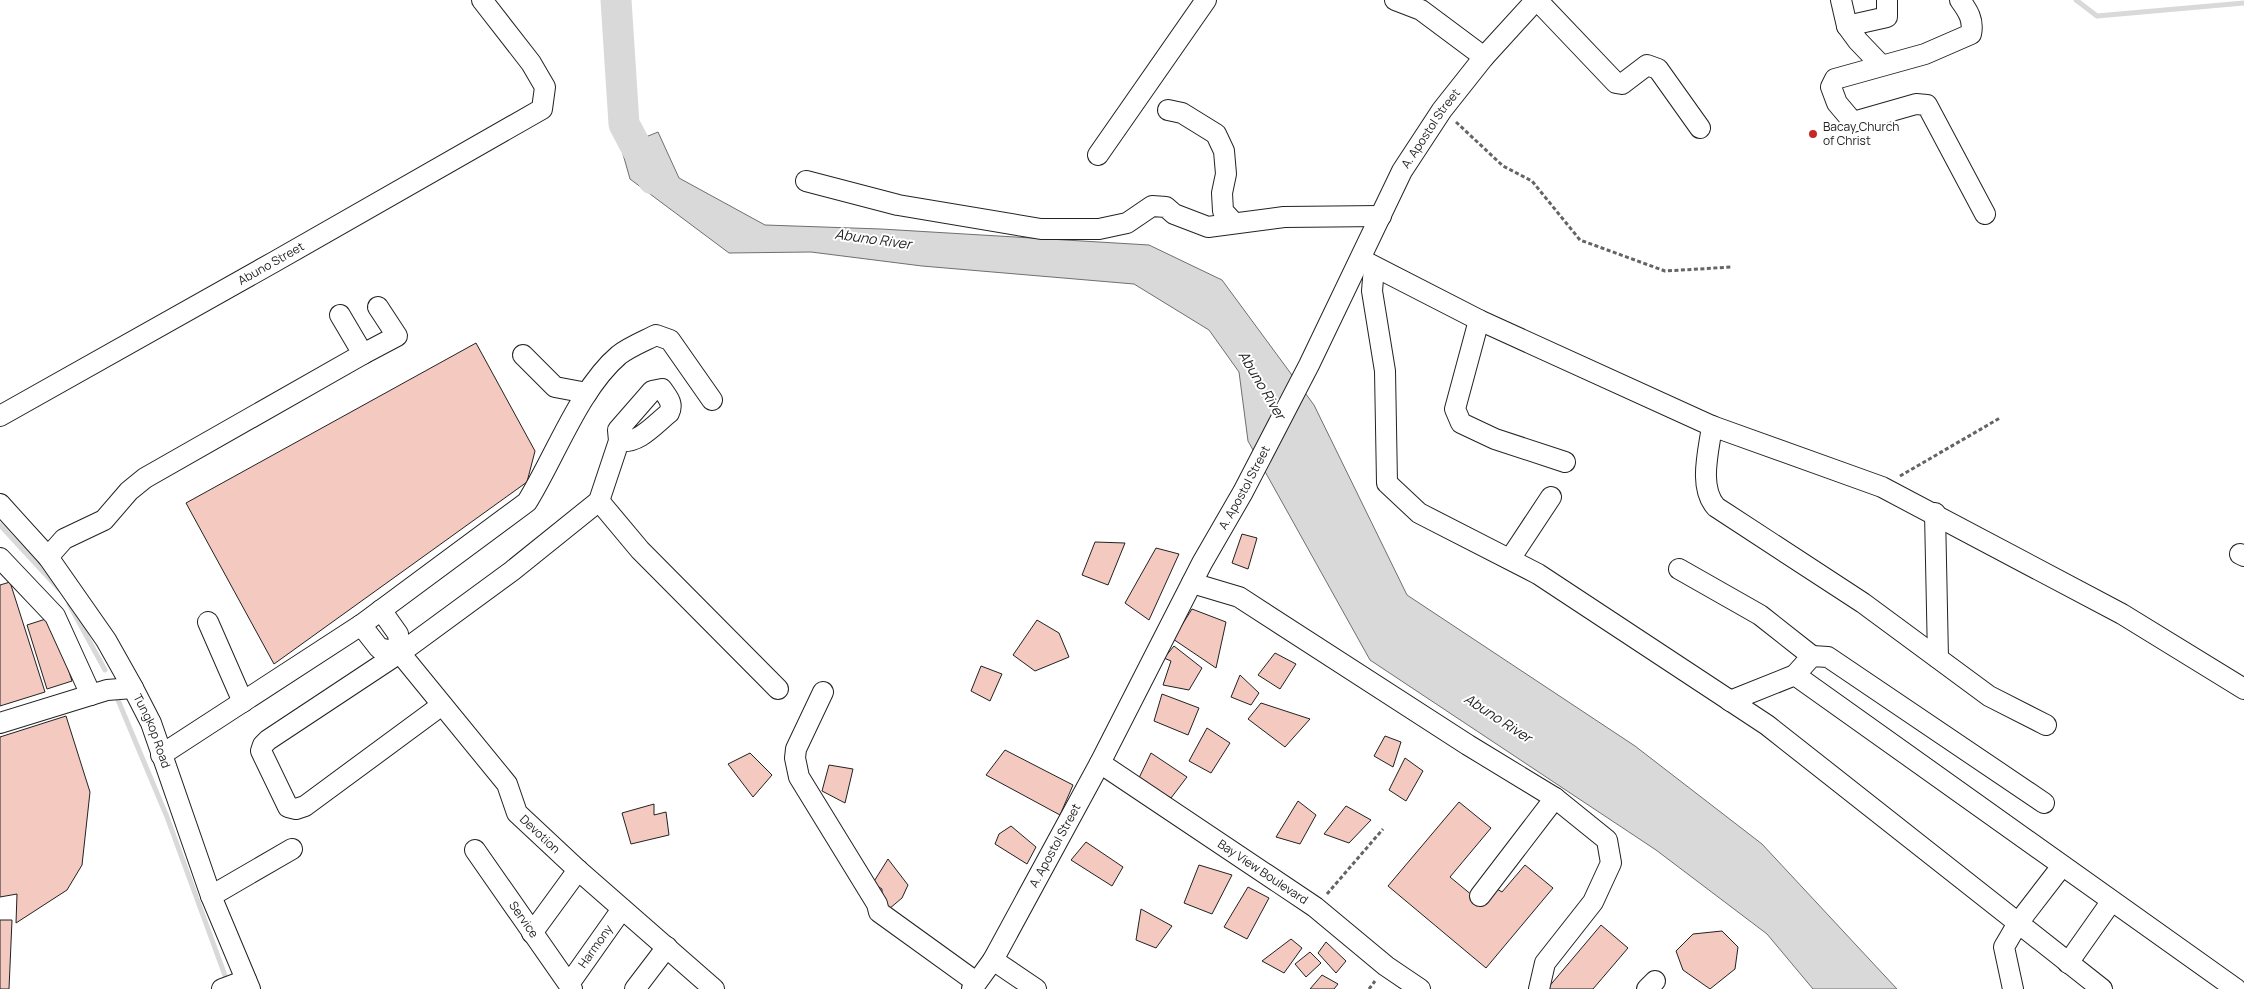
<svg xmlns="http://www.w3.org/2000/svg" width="2244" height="989" font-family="Manrope,sans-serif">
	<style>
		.water { fill: #d9d9d9; stroke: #6f6f6f }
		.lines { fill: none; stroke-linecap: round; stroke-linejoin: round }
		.stream { stroke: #d9d9d9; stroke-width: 5 }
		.river { stroke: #d9d9d9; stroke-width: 31 }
		.building { fill: #f3c9c0; stroke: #222 }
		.minor-casing { stroke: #222; stroke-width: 22 }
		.path { stroke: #646464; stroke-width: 3; stroke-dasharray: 4 2.5; stroke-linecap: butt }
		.minor { stroke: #fff; stroke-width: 20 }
		.poi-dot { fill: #c62828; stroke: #fff; stroke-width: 2 }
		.labels { text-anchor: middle; stroke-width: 4; stroke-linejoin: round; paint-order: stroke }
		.poi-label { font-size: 12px; fill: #222; stroke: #fff; text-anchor: start }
		.street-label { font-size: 12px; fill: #222; stroke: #fff }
		.water-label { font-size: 14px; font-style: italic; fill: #222; stroke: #fff }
	</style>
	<rect width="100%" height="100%" fill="#fff"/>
	<path class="water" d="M 658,132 L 679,178 L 765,225 L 881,229 L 1149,245 L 1222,280 L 1314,405 L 1407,595 L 1635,746 L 1762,844 L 1897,989 L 1813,989 L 1767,934 L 1656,850 L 1370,660 L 1248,441 L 1239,372 L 1209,330 L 1134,284 L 922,266 L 811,252 L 729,253 L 630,179 L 621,147 Z"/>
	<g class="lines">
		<path class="stream" d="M 2076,0 L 2097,16 L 2244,3
			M 0,525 L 59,589
			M 69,604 L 105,670
			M 118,700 L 167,817 L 227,981"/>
		<path class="river" d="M 616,0 L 624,124 L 653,179"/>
	</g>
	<path class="building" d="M 476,343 L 535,451 L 527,482 L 274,664 L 186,503 Z
		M 1242,534 L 1257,538 L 1248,569 L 1232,563 Z
		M 1095,542 L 1125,543 L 1108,585 L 1082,575 Z
		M 1156,548 L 1179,554 L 1149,620 L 1125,603 Z
		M 10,582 L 45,692 L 0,706 L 0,585 Z
		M 1192,609 L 1226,622 L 1216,668 L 1173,639 Z
		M 52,617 L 72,681 L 47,689 L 27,625 Z
		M 1037,620 L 1059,633 L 1069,657 L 1035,671 L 1013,655 Z
		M 1174,646 L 1202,668 L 1189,690 L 1163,685 L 1171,661 L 1164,658 Z
		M 1275,653 L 1296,664 L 1280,689 L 1258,675 Z
		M 981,666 L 1002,674 L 990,701 L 971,691 Z
		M 1240,675 L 1259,693 L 1251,705 L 1231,697 Z
		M 1162,694 L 1199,708 L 1188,735 L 1154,721 Z
		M 1261,703 L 1310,719 L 1285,747 L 1248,719 Z
		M 66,716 L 90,792 L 82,865 L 67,890 L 16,923 L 17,894 L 0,897 L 0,737 Z
		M 1207,728 L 1230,743 L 1211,773 L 1189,761 Z
		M 1385,736 L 1401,742 L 1393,767 L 1374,756 Z
		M 1005,750 L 1073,785 L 1060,815 L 986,775 Z
		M 750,753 L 772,775 L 753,797 L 728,764 Z
		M 1151,753 L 1187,777 L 1171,798 L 1138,780 Z
		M 1405,758 L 1423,771 L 1406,801 L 1389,790 Z
		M 829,765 L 853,769 L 845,803 L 822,791 Z
		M 1298,801 L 1316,815 L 1300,844 L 1276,837 Z
		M 1459,802 L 1491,828 L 1450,877 L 1484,905 L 1497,889 L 1502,892 L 1525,865 L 1553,888 L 1486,968 L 1388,886 Z
		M 654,804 L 654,815 L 666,812 L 669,835 L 631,844 L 622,813 Z
		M 1346,806 L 1371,820 L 1349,843 L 1324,834 Z
		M 1011,826 L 1036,847 L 1027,864 L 995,844 L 999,834 Z
		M 1086,842 L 1123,867 L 1112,886 L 1071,860 Z
		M 888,859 L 908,885 L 902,898 L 889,909 L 882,903 L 882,889 L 873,883 Z
		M 1199,865 L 1232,875 L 1212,914 L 1184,903 Z
		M 1248,887 L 1269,898 L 1247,939 L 1224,927 Z
		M 1141,909 L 1172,926 L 1156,948 L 1136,940 Z
		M 0,920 L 12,920 L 9,989 L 0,989 Z
		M 1601,925 L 1628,948 L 1593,989 L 1547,989 Z
		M 1722,931 L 1738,947 L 1735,969 L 1710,989 L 1683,970 L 1676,951 L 1693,934 Z
		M 1291,939 L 1302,948 L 1284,973 L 1262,961 Z
		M 1326,942 L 1346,961 L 1336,973 L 1318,953 Z
		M 1310,952 L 1321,963 L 1306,977 L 1295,964 Z
		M 1322,975 L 1338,984 L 1334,989 L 1310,989 Z"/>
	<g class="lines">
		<defs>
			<g id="minor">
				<path d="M 1395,0 L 1421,10 L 1484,57"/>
				<path d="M 1537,0 L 1616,83 L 1622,84 L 1647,65 L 1658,69 L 1700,128"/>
				<path d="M 1841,0 L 1847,26 L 1858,41 L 1881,65"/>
				<path d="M 1960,0 C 1968,11 1974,20 1971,34 L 1925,54 L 1835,79 L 1831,87 L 1837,103 L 1853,122 L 1916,104 L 1927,105 L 1985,214"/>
				<path d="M 1847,26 L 1887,17 L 1887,0"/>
				<path d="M 1168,110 L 1182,113 L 1216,134 L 1224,151 L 1226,174 L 1222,193 L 1223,211 L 1234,223"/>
				<path d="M 1098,155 L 1206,0"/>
				<path d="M 806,181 L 898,205 L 1041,229 L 1099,229 L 1127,223 L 1152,206 L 1166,207 L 1174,214 L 1208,227 L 1284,217 L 1381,216"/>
				<path d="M 1364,261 L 1479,320 L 1712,426 L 1882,487 L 2122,614 L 2244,689"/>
				<path d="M 1374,267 L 1372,291 L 1385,371 L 1387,483 L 1419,513 L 1538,574 L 1767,725 L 2102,989"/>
				<path d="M 1479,320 L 1455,409 L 1461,423 L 1495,439 L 1565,462"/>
				<path d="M 363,354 L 397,336 L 378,307"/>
				<path d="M 523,355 L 555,387 L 587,393"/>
				<path id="s1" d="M 0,416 L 274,262 L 542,109 L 545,87 L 531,63 L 482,0"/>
				<path d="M 1712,426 C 1709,450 1698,487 1716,507 L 1863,603 L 1989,696 L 2046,725"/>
				<path d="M 599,501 L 640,550 L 778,689"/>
				<path id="s2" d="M 0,504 L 48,557 L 106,640 L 133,688 L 151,723 L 211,896 L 250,989"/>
				<path d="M 1935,513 L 1938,658"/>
				<path d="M 2240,554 L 2244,556"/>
				<path d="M 48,557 L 64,539 L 104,520 L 129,491 L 145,478 L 363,354 L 340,315"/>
				<path d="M 0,558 L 55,616 L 91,695"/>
				<path d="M 1510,559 L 1551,497"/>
				<path d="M 1679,569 L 1760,615 L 1812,656"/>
				<path d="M 1192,583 L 1239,597 L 1468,745 L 1555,798 L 1607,840 L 1611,863 L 1593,902 L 1545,963 L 1539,989"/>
				<path d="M 208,622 L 243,702"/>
				<path d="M 361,625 L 379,648 L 400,653 L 398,634 L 381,610"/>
				<path id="s3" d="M 400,653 L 507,784 L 517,813 L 578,870 L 714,989"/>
				<path d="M 1795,675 L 1812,656 L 1828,657 L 2044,803"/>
				<path d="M 823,692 L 796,749 L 795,758 L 799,777 L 877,904 L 879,912 L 976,982"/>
				<path d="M 1730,701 L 1795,675 L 2236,989"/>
				<path d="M 442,705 L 305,806 L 296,809 L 288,807 L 261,751 L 263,745 L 268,740 L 407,648 L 512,571 L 599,501 L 619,441 L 618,430 L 652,391 L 662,389 C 667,397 674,403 669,413 C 654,425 639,444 619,441"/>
				<path d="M 0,723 L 107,690 L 133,688"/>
				<path d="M 161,755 L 361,625 L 527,502 C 555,457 579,389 619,355 C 629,347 644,341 656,335 L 670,340 L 712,400"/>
				<path id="s4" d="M 1100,763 L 1315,907 L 1386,966 L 1420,989"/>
				<path id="s5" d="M 475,850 L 572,989"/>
				<path d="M 211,896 L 292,849"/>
				<path d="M 1480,896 L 1555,798"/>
				<path d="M 532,933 L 578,870"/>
				<path d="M 993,960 L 1036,989"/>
				<path d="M 2068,963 L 2111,902"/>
				<path id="s6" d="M 569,984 L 622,909"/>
				<path d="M 222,989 L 246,980"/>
				<path d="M 635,989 L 667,947"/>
				<path id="s7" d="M 972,989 L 993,960 L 1100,763 L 1202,563 L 1243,492 L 1309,365 L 1402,171 L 1442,110 L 1484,57 L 1536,0"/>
				<path d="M 1647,989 L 1655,981"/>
				<path d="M 2013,989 L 2004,947 L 2018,923 L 2062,866"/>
			</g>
		</defs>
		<use href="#minor" class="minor-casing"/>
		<path class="path" d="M 1456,122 L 1503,166 L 1532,181 L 1580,240 L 1665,271 L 1732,267
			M 1900,476 L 2000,418
			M 1327,894 L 1383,829
			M 1369,989 L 1375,981"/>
		<use href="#minor" class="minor"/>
	</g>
	<circle class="poi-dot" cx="1813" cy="134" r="5"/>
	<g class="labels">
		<g class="poi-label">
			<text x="1823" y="131">Bacay Church<tspan x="1823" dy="14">of Christ</tspan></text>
		</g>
		<g class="street-label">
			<text dy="4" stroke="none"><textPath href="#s7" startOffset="976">A. Apostol Street</textPath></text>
			<text dy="4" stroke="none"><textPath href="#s1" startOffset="311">Abuno Street</textPath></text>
			<text dy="4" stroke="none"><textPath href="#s7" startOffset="571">A. Apostol Street</textPath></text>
			<text dy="4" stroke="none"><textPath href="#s2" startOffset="275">Tungkop Road</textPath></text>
			<text dy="4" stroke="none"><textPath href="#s3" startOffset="231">Devotion</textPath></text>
			<text dy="4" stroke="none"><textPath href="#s7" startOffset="166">A. Apostol Street</textPath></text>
			<text dy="4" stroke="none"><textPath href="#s4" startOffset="196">Bay View Boulevard</textPath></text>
			<text dy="4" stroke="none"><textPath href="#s5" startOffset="85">Service</textPath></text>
			<text dy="4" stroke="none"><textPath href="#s6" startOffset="46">Harmony</textPath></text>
		</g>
		<g class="water-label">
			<text transform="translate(873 239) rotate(8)" y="5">Abuno River</text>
			<text transform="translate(1262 385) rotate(59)" y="5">Abuno River</text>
			<text transform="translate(1498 718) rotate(33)" y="5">Abuno River</text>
		</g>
	</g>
</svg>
